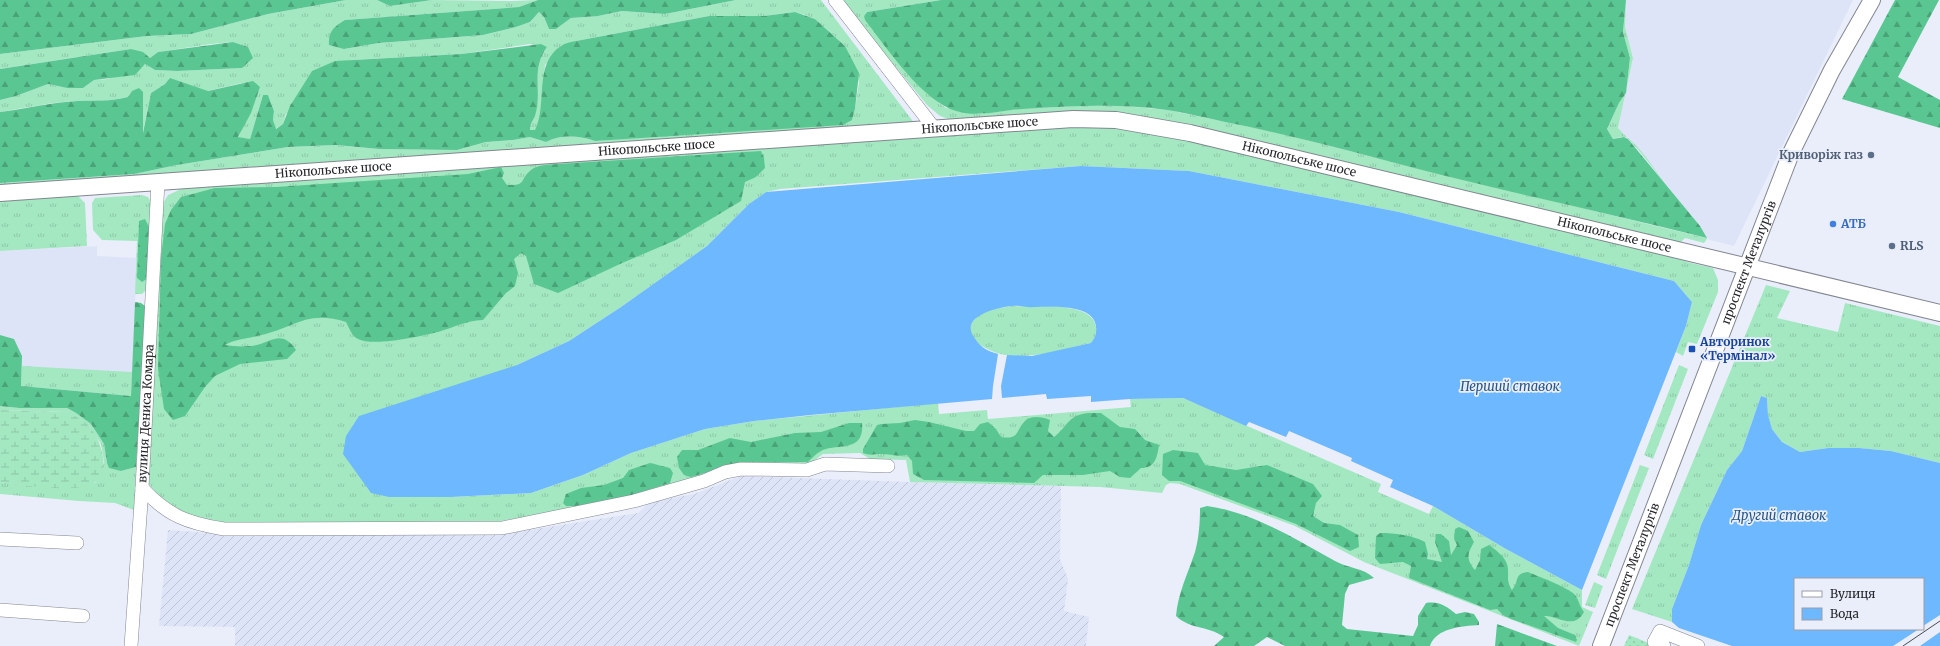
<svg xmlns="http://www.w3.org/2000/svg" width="1940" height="646" font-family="Merriweather,serif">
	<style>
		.built { fill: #dee4f7 }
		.industrial { fill: url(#industrial-furrows) }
		.grass { fill: url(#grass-tufts) }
		.forest { fill: url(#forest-firs) }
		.wetland { fill: url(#wetland-marsh) }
		.park { fill: url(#park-dots) }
		.water { fill: #6eb8ff; fill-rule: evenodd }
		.pier { fill: #eaeefa }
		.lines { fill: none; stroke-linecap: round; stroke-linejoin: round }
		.minor-casing { stroke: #828690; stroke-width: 14 }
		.major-casing { stroke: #828690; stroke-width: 18 }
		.minor { stroke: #fff; stroke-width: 13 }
		.major { stroke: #fff; stroke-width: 16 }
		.tram { stroke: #494b51; stroke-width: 1 }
		.service-dot { fill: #5c6f8a; stroke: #eaeefa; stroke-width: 1.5 }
		.shop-dot { fill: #3f7fe0; stroke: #eaeefa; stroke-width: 1.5 }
		.transit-dot { fill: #1a4fb4; stroke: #eaeefa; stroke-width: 1.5 }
		.labels { text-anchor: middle; stroke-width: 3.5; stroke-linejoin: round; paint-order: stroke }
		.street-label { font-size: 12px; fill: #26272c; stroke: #eaeefa }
		.service-label { font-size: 12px; font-weight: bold; fill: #4e5e75; stroke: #eaeefa; text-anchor: end }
		.shop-label { font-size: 12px; font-weight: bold; fill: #366cbe; stroke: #eaeefa; text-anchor: start }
		.transit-label { font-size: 12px; font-weight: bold; fill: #164399; stroke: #eaeefa; text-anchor: start }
		.water-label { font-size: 13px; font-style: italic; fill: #235684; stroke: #eaeefa }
	</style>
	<defs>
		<pattern id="industrial-furrows" width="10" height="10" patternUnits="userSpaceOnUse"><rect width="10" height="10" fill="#dee4f7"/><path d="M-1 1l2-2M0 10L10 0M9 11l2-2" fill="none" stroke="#bec4d4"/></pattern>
		<pattern id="grass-tufts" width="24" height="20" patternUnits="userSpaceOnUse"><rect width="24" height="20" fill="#a4e8c2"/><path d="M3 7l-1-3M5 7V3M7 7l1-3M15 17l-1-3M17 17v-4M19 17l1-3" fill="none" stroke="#8dc7a7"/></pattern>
		<pattern id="forest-firs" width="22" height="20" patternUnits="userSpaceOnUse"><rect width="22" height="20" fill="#5ac792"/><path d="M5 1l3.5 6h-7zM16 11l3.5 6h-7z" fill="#4aa277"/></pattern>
		<pattern id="wetland-marsh" width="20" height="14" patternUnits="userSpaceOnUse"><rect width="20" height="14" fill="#a4e8c2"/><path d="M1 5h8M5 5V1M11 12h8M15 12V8" fill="none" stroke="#8dc7a7"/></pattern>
		<pattern id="park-dots" width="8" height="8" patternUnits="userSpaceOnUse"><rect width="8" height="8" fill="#a4e8c2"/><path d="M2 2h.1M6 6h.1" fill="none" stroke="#8dc7a7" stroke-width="1.8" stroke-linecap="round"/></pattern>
	</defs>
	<rect width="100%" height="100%" fill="#eaeefa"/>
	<path class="built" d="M 1626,0 L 1853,0 L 1734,246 L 1707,239 L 1700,226 L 1676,199 L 1645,158 L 1618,128 L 1633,58 L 1625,27 Z
		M 97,246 L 97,256 L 137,258 L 131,396 L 21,386 L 14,339 L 0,335 L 0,251 Z"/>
	<path class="industrial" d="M 741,476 L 910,482 L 1061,486 L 1060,559 L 1068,579 L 1064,611 L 1089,617 L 1086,646 L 235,646 L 235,627 L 159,626 L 168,530 L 235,535 L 503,534 L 638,513 L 650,502 L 694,494 Z"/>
	<path class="grass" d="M 346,0 L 377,0 L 390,6 L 432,0 L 513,1 L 538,0 L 519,7 L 345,20 L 344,49 L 379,43 L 483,35 L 516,27 L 530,22 L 539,12 L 544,17 L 549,29 L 556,29 L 571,18 L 598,16 L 622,11 L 665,14 L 736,0 L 821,0 L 915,124 L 0,187 L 0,183 L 134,174 L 177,165 L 288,147 L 336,145 L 379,149 L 457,150 L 486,142 L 513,140 L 530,137 L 546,142 C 561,134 580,136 595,141 L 852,120 L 855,109 L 859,82 L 845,46 L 815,19 L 805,15 L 795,12 L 764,16 L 709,16 L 576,41 L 561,46 L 545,65 L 541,118 L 536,130 L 530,130 C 530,123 533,121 535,115 C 543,90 530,72 547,47 L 530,44 L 461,54 L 351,60 L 286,114 L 283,124 L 275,129 L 273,120 L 274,111 L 268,95 L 263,95 L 250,139 L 238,138 L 260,87 L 242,83 L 207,91 L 170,79 L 165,84 L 151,93 L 142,136 L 143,93 L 132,91 L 128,97 C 109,102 96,100 78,101 C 52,102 25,108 0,112 L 0,100 L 16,96 L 48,84 L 67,88 L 83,88 L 94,80 L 108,79 L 145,64 L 155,70 L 177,71 L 242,68 L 248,47 L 233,42 L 211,44 L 158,52 L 150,58 L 131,49 L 0,69 L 0,54 L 147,36 L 191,34 L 268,14 Z
		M 841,0 L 941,0 L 867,12 L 864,16 L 901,66 L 930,96 L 946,108 L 980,114 L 1017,109 L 1078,106 L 1124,106 L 1168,110 L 1275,132 L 1424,170 L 1706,238 C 1700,223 1686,211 1676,199 C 1662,181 1645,151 1628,138 C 1624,135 1617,138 1613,139 L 1607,129 L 1619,103 L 1626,93 L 1630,58 L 1623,32 L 1626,0 L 1625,27 L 1633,58 L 1618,128 C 1627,138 1637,147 1645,158 C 1656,171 1666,186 1677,200 C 1688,212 1699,224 1707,239 L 1704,243 L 1685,238 L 1680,243 L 1192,128 L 954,121 L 940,116 L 927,105 Z
		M 1074,125 L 1115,127 L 1189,140 L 1681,256 L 1687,262 L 1713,268 L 1718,280 L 1718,292 L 1697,344 L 1688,342 L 1683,356 L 1676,352 L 1686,326 L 1692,302 L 1674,281 L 1399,212 L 1189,171 L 1081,166 L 780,189 L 766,192 L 749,204 L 707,246 L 621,307 L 569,341 L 517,365 L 389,497 L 451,497 L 531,493 L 583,475 L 631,453 L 705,429 L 754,421 L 938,403 L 939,414 L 987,410 L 988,419 L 1131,407 L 1130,399 L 1183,398 L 1381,484 L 1378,492 L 1429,514 L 1433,506 L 1506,549 L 1582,590 L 1582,607 L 1593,612 L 1579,646 L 1364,562 L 1295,526 L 1180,484 L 1170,483 L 1166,485 L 1162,493 L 1100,487 L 910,482 L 906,460 L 870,459 L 860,453 L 823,454 L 808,465 L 742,465 L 633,497 L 501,521 L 224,524 C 189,515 172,514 149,484 L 162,205 L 168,195 L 181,189 Z
		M 72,195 L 78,196 L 85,203 L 87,246 L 0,251 L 0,201 Z
		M 142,195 L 148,197 L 152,203 L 148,288 L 142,294 L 135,294 L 137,241 L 102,240 L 93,230 L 92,203 L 95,198 Z
		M 1766,285 L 1790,291 L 1777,318 L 1838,332 L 1845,303 L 1940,326 L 1940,463 L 1891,451 L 1859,448 L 1828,448 L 1800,452 L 1782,442 L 1772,429 L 1768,416 L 1767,398 L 1761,396 L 1742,451 L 1727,470 L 1701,525 L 1689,565 L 1672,609 L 1672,622 L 1632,609 Z
		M 1013,306 C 1033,308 1100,299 1096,332 C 1096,336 1093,340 1091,343 C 1063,349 1036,359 1007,355 C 992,354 956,337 976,318 C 985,309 1001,308 1013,306 Z
		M 1679,365 L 1688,369 L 1653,459 L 1644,455 Z
		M 22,366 L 132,372 L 131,396 L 21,386 Z
		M 0,406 L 19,408 L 67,408 L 76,413 L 91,424 L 104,444 L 107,463 L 121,471 L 136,467 L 134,510 L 115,503 L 79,501 L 0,494 L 0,482 L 27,485 L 95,483 L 100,476 L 104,462 L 101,444 L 89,426 L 65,412 L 0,410 Z
		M 1640,465 L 1649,468 L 1606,579 L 1597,575 Z
		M 1594,582 L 1603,586 L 1595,608 L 1585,605 Z"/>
	<path class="forest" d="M 0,0 L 346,0 L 268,14 L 191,34 L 147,36 L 0,54 Z
		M 377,0 L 432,0 L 390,6 Z
		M 538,0 L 736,0 L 665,14 L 622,11 L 598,16 L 571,18 L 556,29 L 549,29 L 544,17 L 539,12 L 530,22 L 516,27 L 483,35 L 379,43 L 344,49 L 329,45 C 328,31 334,27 345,20 L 519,7 Z
		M 941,0 L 1626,0 L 1623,32 L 1630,58 L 1626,93 L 1619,103 L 1607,129 L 1613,139 L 1624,137 L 1628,139 L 1700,226 L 1707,238 C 1612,214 1516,194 1422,170 C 1356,153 1291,135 1225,122 C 1206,118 1187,113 1167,110 C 1119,103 1072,106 1023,109 C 1002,110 978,118 956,111 C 922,101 887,48 865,20 L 864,16 L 867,12 Z
		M 1895,0 L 1939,0 L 1898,77 L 1940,100 L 1940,128 L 1842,99 Z
		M 795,12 L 815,19 L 845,46 L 859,73 L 855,109 L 852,120 L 843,125 L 595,141 C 580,136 561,134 546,142 L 530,137 L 513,140 L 486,142 L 457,150 L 379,149 L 336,145 L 288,147 L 177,165 L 134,174 L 0,183 L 0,112 C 25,109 52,102 78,101 C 96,100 109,102 128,97 L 132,91 L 139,88 L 143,92 L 143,133 L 151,93 L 165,84 L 170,78 L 208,91 L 253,81 L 260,87 L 251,113 L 238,137 L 250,139 L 263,95 L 268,95 L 274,111 L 273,120 L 276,129 L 283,124 L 290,106 L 312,71 L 335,61 L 461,54 L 541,44 L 547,47 C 530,71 543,91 535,116 C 533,121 530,123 530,130 L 535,130 C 548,104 533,64 561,46 C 565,43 571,42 576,41 L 709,16 L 764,16 Z
		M 233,42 L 248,47 L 253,58 L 242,68 L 177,71 L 155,70 L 145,64 L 135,75 L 94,80 L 83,88 L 67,88 L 48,84 L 16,96 L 0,100 L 0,69 L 131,49 L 143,52 L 150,58 L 158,52 Z
		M 761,151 L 764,158 L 765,168 L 756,177 L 745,182 L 741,201 L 676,240 L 620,264 L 558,293 L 534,284 L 526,256 L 521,253 L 514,259 L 518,273 L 515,286 L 506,293 L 483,320 C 465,321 455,327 438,332 C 422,336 373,347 358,339 C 352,336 349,328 346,322 C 306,309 293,329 257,336 C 245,339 236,339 225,345 C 232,346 242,347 250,346 C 270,345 280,327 296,350 L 287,359 L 240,364 L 215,376 L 205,387 L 185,416 L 173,420 L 164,409 L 158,369 L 161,258 L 165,224 L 171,210 L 181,197 L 215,188 L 276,187 L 468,174 L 501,167 L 504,173 L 502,178 L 507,185 C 527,186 519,180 531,170 C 538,164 549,165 558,164 Z
		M 145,219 L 149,227 L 147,279 L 142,282 L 137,278 L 139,221 Z
		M 135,302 L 141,303 L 145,306 L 146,310 L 136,467 L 121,471 L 109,468 L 107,463 L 104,444 L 91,424 L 76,413 L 67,408 L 19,408 L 0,406 L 0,335 L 14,339 L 22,356 L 21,386 L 131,396 Z
		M 1088,413 L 1101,413 L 1120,427 L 1135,429 L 1145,440 L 1159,445 C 1157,458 1155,468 1141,468 L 1130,478 L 1120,477 L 1110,471 L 1083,475 L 1043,475 L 1034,483 L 924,480 L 913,474 L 912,461 L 907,455 C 897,457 891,454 881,454 C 874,454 870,456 863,453 L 863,449 L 877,425 L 881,424 L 900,423 L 915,420 L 929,422 L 966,431 L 974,431 L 980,424 L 988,422 L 996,429 L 1001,437 C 1020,440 1015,431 1025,421 C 1030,415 1043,417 1050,420 L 1048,431 L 1054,437 C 1068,426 1068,415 1088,413 Z
		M 849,423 L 862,423 C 865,452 839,444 823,450 C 818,452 812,458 808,462 L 742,462 L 691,477 L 684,475 L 679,468 L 677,457 L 682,450 L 698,450 L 730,438 L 751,442 L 795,433 L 821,432 Z
		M 1173,450 L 1198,453 L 1205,465 L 1236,470 L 1267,465 L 1313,484 L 1322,496 L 1316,503 L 1313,516 L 1324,523 L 1340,525 L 1358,535 L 1359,547 L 1350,551 L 1296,524 L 1180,481 L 1169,481 L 1162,475 L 1163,454 Z
		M 650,463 L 670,468 L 673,473 L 670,483 L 632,495 L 576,506 L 566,506 L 563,503 L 566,494 L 581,488 L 604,485 L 623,478 L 629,470 Z
		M 1207,506 C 1252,512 1296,539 1335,561 C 1347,568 1364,568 1374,578 L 1349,585 L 1345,594 L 1342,625 L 1347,629 L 1413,636 L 1418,625 L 1418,616 L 1426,603 C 1439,601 1446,606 1456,614 L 1465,612 L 1474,614 L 1479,622 L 1479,625 C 1462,626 1436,628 1430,646 L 1285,646 L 1267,637 L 1254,646 L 1214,646 L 1224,637 C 1207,625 1191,630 1176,616 C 1178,593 1188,573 1195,552 C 1199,538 1200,522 1200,508 Z
		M 1459,527 L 1468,531 L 1474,542 C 1467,554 1466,559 1475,570 L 1480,560 L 1481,549 L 1489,545 C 1496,550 1504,556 1507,564 C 1510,574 1505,579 1512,590 C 1520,581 1513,574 1528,572 C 1540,577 1564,586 1573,593 C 1579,598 1579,606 1584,612 C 1574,631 1557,615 1544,616 L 1558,628 L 1575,635 L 1577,640 L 1576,642 L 1511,619 L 1503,615 L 1497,609 L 1490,610 L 1409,578 L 1411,566 L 1403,562 L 1380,564 L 1375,558 L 1376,536 L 1380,533 C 1395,533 1412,535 1425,542 L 1428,554 L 1427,559 L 1442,562 L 1435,542 L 1436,534 L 1441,534 L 1449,541 L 1451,555 L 1457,545 L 1454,539 L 1455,529 Z
		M 1497,624 L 1557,646 L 1495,646 Z"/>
	<path class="wetland" d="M 0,410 L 65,412 C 73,415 83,419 89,426 C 101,438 112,473 94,483 C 76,494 21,485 0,482 Z"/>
	<path class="park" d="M 1629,635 L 1656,646 L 1624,646 Z"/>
	<path class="water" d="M 1081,166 L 1189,171 L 1399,212 L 1674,281 L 1692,302 L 1686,326 L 1582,590 L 1506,549 L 1433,506 L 1390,487 L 1393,480 L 1351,461 L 1352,458 L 1289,431 L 1286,437 L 1249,422 L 1246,426 L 1183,398 L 1130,399 L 1091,402 L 1091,396 L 1047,399 L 1046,394 L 1002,398 L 1001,386 L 1007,355 L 1032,356 L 1091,343 C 1093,340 1096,336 1096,332 C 1100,303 1052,307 1034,307 C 1027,308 1020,305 1013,306 C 999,307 959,316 974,337 C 980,347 987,351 998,354 L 993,386 L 992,399 L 810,415 L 754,421 L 705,429 L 631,453 L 583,475 L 531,493 L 451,497 L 389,497 L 371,493 L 343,454 L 346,436 L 359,416 L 517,365 L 569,341 L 621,307 L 707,246 L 749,204 L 766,192 Z
		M 1761,396 L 1767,398 L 1768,415 L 1772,429 L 1782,442 L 1800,452 L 1828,448 L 1859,448 L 1891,451 L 1940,463 L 1940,646 L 1732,646 L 1679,628 L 1672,622 L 1672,609 L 1689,565 L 1701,525 L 1727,470 L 1742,451 ZM 1795,579 L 1923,579 L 1923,629 L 1795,629 Z"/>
	<path class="pier" d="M 1940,615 L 1940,632 L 1920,646 L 1893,646 L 1919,629 L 1923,629 L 1923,626 Z"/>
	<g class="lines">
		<defs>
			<g id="minor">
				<path d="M 835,0 L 934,128"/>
				<path d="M 142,488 C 168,516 187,523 224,529 L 502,528 L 634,501 L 704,481 L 725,472 L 741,469 L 807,470 L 825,464 L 888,466"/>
				<path d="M 0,539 L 77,543"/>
				<path d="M 0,610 L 83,616"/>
				<path id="s1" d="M 131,646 L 142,488 L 158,182"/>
				<path d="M 1664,646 L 1654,642 L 1660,631 L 1698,646"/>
			</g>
			<g id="major">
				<path id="s2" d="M 0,193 L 1073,119 L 1116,120 L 1190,133 L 1940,313"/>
				<path id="s3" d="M 1601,646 L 1791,153 L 1832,70 L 1872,0"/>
			</g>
		</defs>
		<use href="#minor" class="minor-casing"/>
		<use href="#major" class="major-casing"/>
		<use href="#minor" class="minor"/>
		<use href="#major" class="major"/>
		<path class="tram" d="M 1903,646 L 1940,621"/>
	</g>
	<g class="service-dot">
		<circle cx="1871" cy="155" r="4"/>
		<circle cx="1892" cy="246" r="4"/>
	</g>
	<circle class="shop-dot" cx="1833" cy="224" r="4"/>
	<rect class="transit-dot" x="1688" y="345" width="8" height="8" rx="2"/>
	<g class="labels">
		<g class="street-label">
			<text dy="4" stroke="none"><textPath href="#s2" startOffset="982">Нікопольське шосе</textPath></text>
			<text dy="4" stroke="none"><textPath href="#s2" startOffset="658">Нікопольське шосе</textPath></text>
			<text dy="4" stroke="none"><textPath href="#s2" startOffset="1306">Нікопольське шосе</textPath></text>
			<text dy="4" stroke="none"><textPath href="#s2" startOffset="334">Нікопольське шосе</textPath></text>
			<text dy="4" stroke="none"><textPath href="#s2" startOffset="1630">Нікопольське шосе</textPath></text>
			<text dy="4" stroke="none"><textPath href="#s3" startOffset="411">проспект Металургів</textPath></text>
			<text dy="4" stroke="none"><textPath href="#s1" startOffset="233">вулиця Дениса Комара</textPath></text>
			<text dy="4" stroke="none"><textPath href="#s3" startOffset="87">проспект Металургів</textPath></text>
		</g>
		<g class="service-label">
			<text x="1863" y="159">Криворіж газ</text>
			<text x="1900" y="250" text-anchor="start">RLS</text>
		</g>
		<g class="shop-label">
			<text x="1841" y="228">АТБ</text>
		</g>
		<g class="transit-label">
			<text x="1700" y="346">Авторинок<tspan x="1700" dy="14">«Термінал»</tspan></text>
		</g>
		<g class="water-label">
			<text x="1510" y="391">Перший ставок</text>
			<text x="1779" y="520">Другий ставок</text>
		</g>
	</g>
	<rect x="1794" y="578" width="130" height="52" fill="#eaeefa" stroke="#9c9ea8"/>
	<rect x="1802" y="591" width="20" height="6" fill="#ffffff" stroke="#9c9ea8"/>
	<text x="1830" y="598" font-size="12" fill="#26272c">Вулиця</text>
	<rect x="1802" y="608" width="20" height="12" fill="#6eb8ff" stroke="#9c9ea8"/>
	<text x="1830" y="618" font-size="12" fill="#26272c">Вода</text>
</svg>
